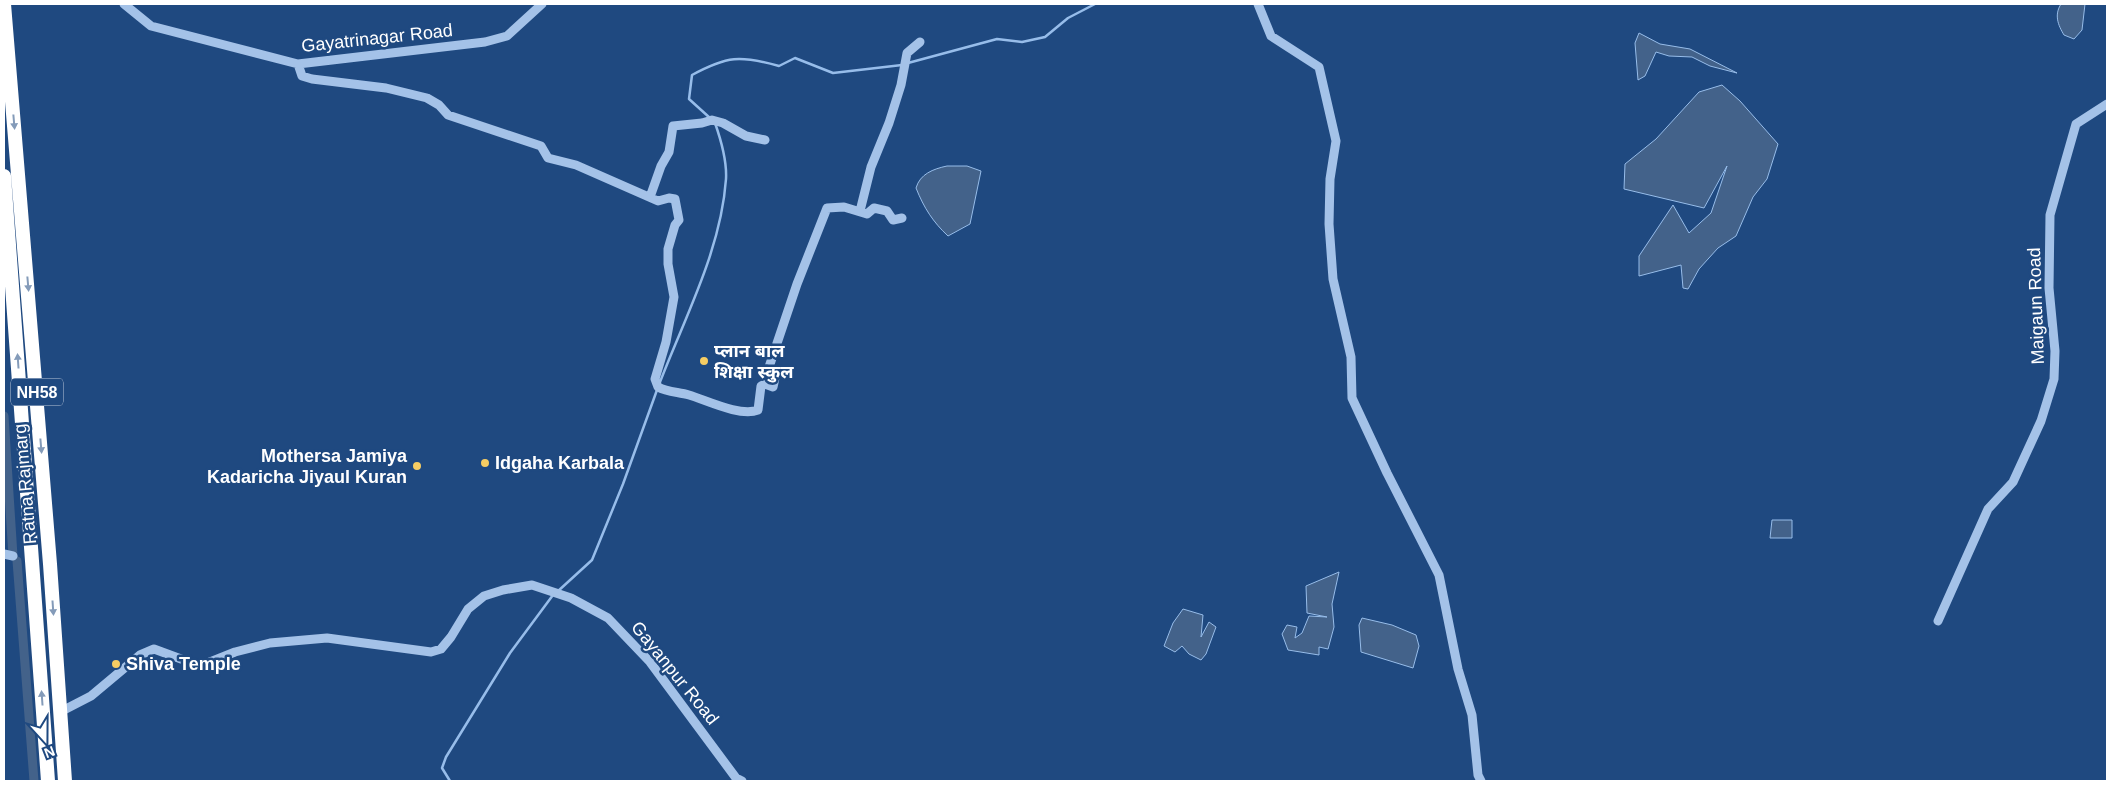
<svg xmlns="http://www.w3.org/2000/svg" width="2111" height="785" font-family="Helvetica,'Noto Sans Devanagari',sans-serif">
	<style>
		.water { fill: #43628a; stroke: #97bdea }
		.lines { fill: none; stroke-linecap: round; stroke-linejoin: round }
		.stream { stroke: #97bdea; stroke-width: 2.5 }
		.canal { stroke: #43628a; stroke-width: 9 }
		.minor { stroke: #a4c2e8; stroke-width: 9 }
		.highway { stroke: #fff; stroke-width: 14 }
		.oneway { fill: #849bb9 }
		.poi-dot { fill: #f6cd63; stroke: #1f4980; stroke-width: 2 }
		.labels { text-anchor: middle; stroke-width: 5; stroke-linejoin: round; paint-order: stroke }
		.shield { fill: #1f4980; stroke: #bcc8d9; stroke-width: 1 }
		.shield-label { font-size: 16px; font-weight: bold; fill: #fff }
		.street-label { font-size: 18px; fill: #fff; stroke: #1f4980 }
		.poi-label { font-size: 18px; font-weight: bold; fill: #fff; stroke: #1f4980; text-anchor: start }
	</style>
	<rect width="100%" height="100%" fill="#1f4980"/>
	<path class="water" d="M 2061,4 L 2085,4 L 2082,30 L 2074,39 L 2064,35 C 2058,25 2054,15 2061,4 Z
		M 1639,33 L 1660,44 L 1690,49 L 1737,73 L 1710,66 L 1692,57 L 1669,56 L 1656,52 L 1645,76 L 1638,80 L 1635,43 Z
		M 1722,85 L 1740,101 L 1778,144 L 1767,179 L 1753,197 L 1736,236 L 1718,248 L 1699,269 L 1688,289 L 1683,288 L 1681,265 L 1639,276 L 1639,256 L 1673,205 L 1689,233 L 1711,213 L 1727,166 L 1704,208 L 1624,189 L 1625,164 L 1656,139 L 1699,92 Z
		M 947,166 L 967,166 L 981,171 L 970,224 L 948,236 C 933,222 924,208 916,188 C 920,174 933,169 947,166 Z
		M 1772,520 L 1792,520 L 1792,538 L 1770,538 Z
		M 1339,572 L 1332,604 L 1334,627 L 1328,649 L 1319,647 L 1319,655 L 1288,650 L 1282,634 L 1287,625 L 1297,627 L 1295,638 L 1302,633 L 1309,616 L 1327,617 L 1307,613 L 1306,586 Z
		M 1183,609 L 1203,615 L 1201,637 L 1209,622 L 1216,627 L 1206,654 L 1201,660 L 1189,654 L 1182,646 L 1175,652 L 1164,646 L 1173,623 Z
		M 1362,618 L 1392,625 L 1416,635 L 1419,646 L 1413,668 L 1361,652 L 1359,625 Z"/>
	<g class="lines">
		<path class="stream" d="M 908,63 L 997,39 L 1022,42 L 1045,37 L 1068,18 L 1095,4
			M 710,118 L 689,99 L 692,75 C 727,56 740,55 779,66 L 795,58 L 833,73 L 902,65
			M 660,382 C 685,317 721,250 726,179 C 727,161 721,140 715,123
			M 557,592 L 592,560 L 623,484 L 657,390
			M 450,781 L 442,768 L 446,757 L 510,653 L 553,595"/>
		<path class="canal" d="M 4,416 L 13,556
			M 17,561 L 34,781"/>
		<path class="minor" d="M 124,4 L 151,26 L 298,64 L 485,42 L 507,36 L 542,4
			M 1258,4 L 1271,36 L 1319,67 L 1336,141 L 1330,179 L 1329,224 L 1333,279 L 1351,357 L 1352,398 L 1387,473 L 1439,575 L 1458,669 L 1472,715 L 1478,775 L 1481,781
			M 298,64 L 302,76 L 312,79 L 386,88 L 427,98 L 439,105 L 448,115 L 541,146 L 548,158 L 576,165 L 658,201 L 669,198 L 675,199 L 679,220 L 675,225 L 668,249 L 668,264 L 674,297 L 666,342 L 655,379 L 658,387 C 667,392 678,392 689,395 C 706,400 740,417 758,410 L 761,386 L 765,384 L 773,387 L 775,378 L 768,374 L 768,370 L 797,284 L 827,208 L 844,207 L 867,214 L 874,208 L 887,211 L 893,220 L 902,218
			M 650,197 L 661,166 L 669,152 L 673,126 L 702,123 L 712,120 L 723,123 L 746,136 L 765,140
			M 860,211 L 871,167 L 889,123 L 901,85 L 907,53 L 920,42
			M 4,554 L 13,556
			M 1938,621 L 1988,509 L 2013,482 L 2041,421 L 2054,379 L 2055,351 L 2049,288 L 2050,215 L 2076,124 L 2107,104
			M 60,712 L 91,696 L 140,655 L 154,649 L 200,666 L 235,652 L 270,643 L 327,638 L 431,652 L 441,649 L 451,637 L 468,609 L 484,596 L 503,590 L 532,585 L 571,598 L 608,618 L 650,662 L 736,778 L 742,781"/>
		<path class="highway" d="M 4,4 L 50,564 L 65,781
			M 4,176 L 48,781"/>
	</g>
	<defs><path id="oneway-solid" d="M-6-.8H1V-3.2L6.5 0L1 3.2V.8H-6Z" transform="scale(1.25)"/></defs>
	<g class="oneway">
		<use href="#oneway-solid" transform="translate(14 122) rotate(85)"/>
		<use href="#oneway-solid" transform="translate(28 284) rotate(85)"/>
		<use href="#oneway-solid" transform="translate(18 361) rotate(-94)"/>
		<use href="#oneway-solid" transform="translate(41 446) rotate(85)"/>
		<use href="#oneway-solid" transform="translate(53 608) rotate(86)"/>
		<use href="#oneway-solid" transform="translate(42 698) rotate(-94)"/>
	</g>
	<g class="poi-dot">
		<circle cx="704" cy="361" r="5"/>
		<circle cx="485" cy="463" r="5"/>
		<circle cx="417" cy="466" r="5"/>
		<circle cx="116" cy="664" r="5"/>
	</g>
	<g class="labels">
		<rect class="shield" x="11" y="378.5" width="52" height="27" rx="4"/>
		<g class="shield-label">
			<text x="37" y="398">NH58</text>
		</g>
		<g class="street-label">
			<text transform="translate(377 38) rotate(-6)" y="6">Gayatrinagar Road</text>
			<text transform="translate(2036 306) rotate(-92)" y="6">Maigaun Road</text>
			<text transform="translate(25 484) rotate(-95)" y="6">Ratna Rajmarg</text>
			<text transform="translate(675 673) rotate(51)" y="6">Gayanpur Road</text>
		</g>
		<g class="poi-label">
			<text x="714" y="357">प्लान बाल<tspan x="714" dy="21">शिक्षा स्कुल</tspan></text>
			<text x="407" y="462" text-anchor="end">Mothersa Jamiya<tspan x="407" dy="21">Kadaricha Jiyaul Kuran</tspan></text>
			<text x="495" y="469">Idgaha Karbala</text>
			<text x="126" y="670">Shiva Temple</text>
		</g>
	</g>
	<rect width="2111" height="785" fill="none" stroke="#ffffff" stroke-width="10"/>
	<g transform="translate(45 740) rotate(159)" stroke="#1f4980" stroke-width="4" paint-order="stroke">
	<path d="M0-4L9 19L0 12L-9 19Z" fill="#ffffff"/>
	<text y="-8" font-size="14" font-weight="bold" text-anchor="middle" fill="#ffffff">N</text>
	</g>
</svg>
